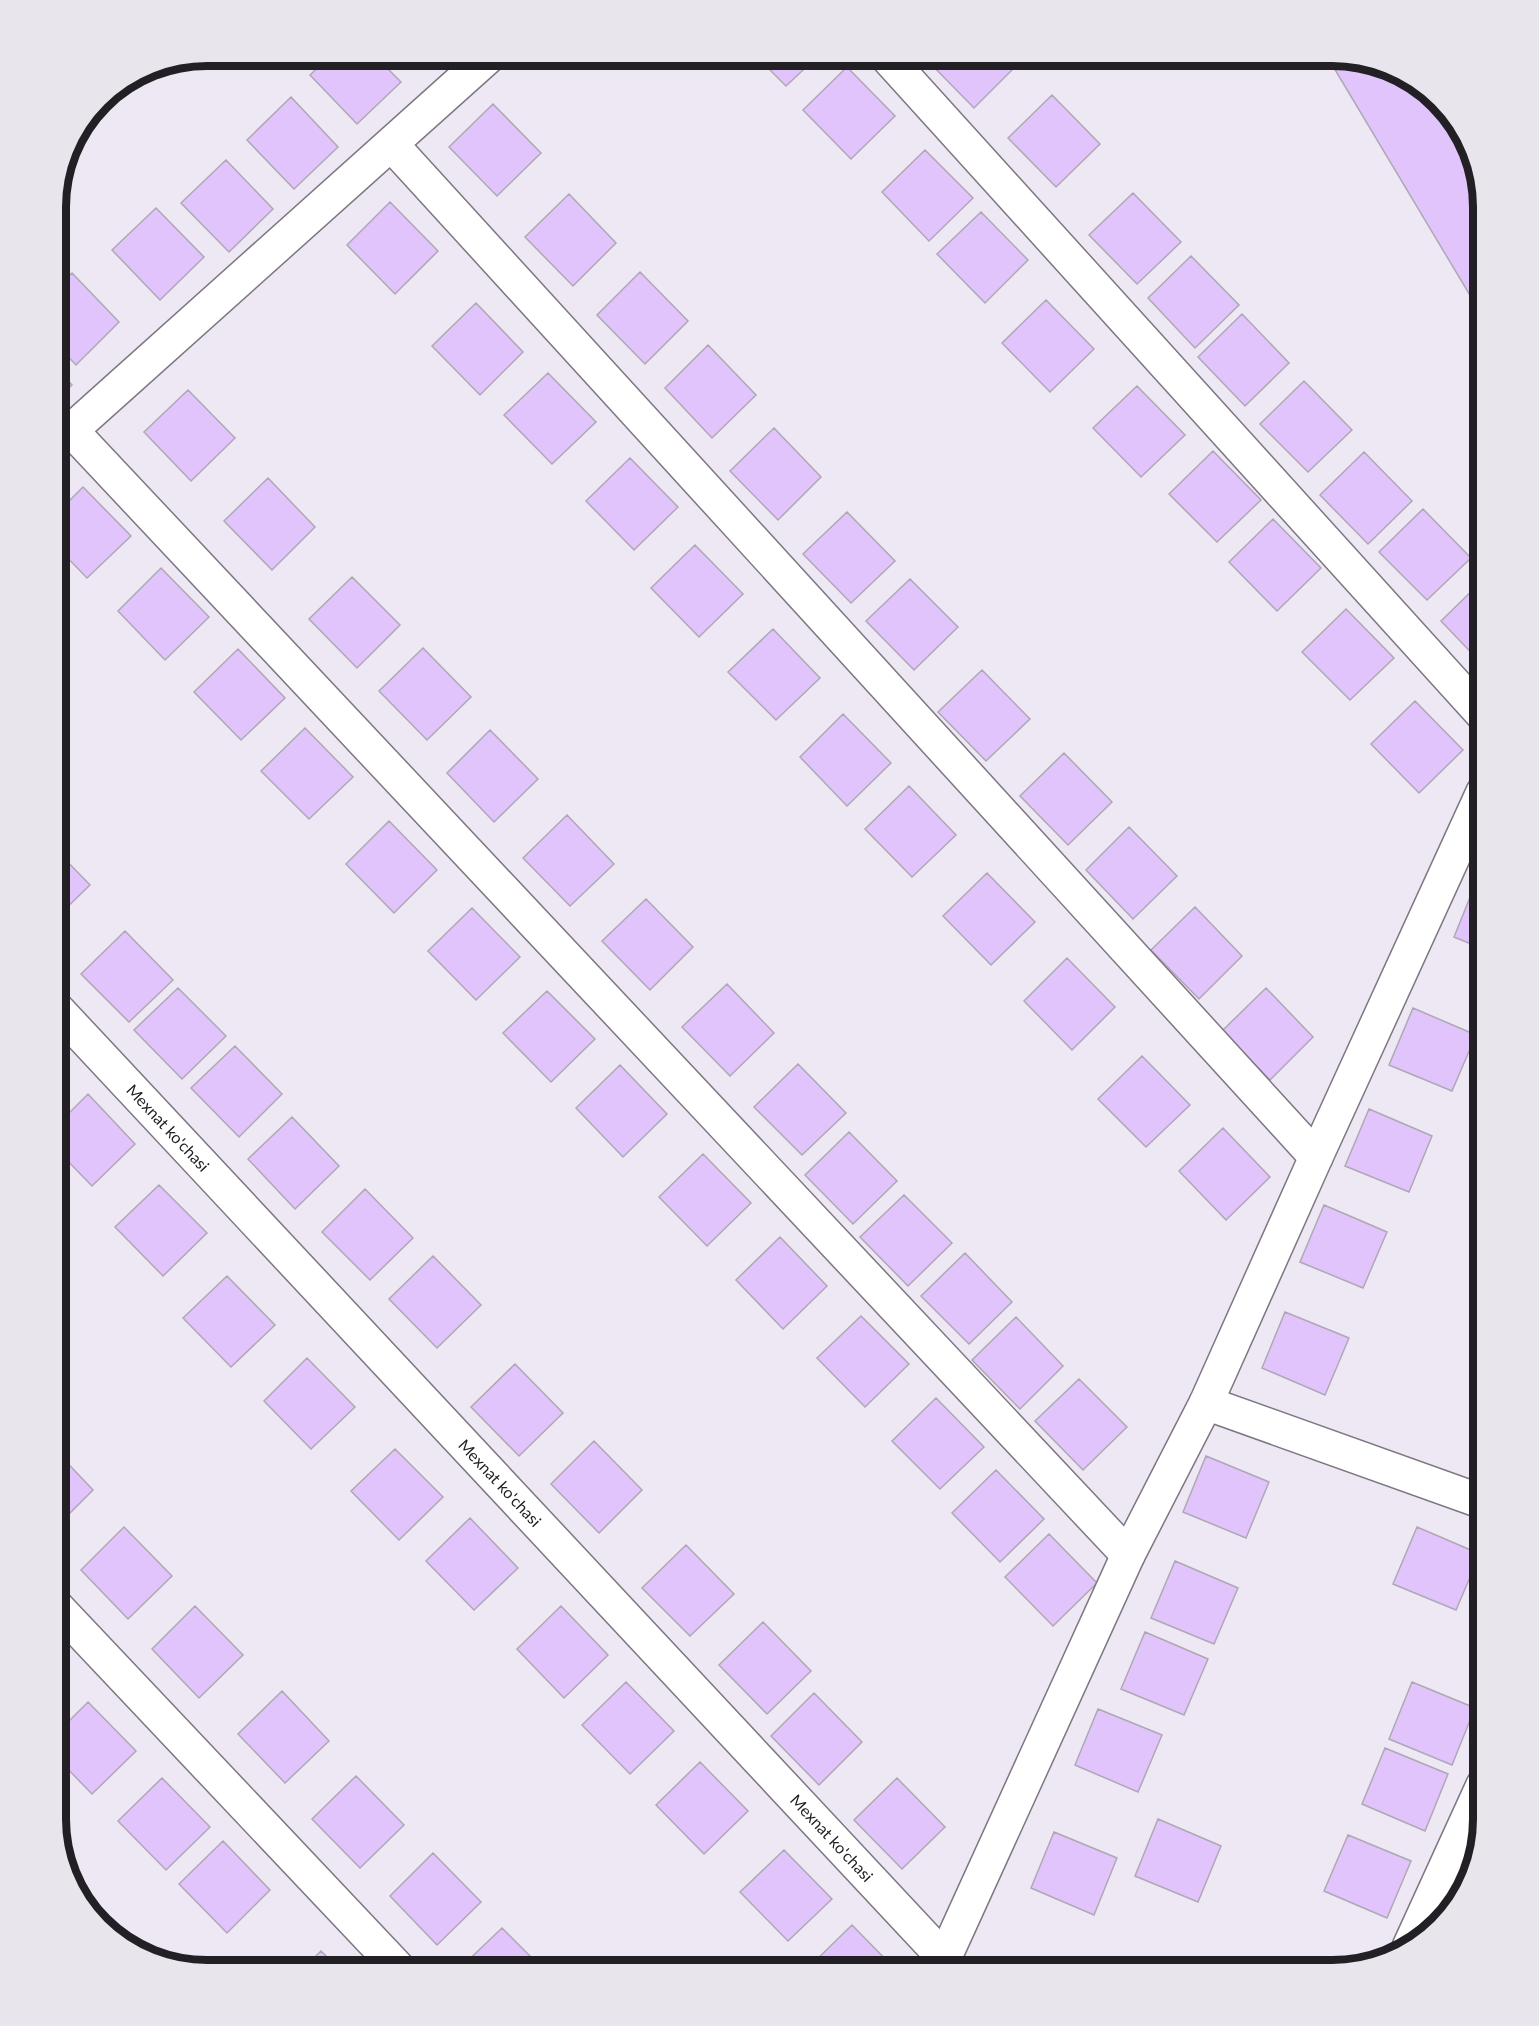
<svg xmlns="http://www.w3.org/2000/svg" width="1539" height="2026" font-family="Lato,sans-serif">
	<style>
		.building { fill: #e2c4fc; stroke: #aea8b4; stroke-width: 1.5 }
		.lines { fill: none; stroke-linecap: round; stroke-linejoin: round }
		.minor-casing { stroke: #7d7782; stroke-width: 36 }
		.minor { stroke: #fff; stroke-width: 33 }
		.labels { text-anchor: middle; stroke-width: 6; stroke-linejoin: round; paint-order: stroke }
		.street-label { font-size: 16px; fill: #232025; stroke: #faf6fd }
		.rim { fill: none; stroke: #232025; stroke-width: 8 }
	</style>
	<rect width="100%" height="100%" fill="#eee7f4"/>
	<path class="building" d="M 330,56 L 375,56 L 401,82 L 357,124 L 310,75 Z
		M 756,56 L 818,56 L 786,86 Z
		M 929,56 L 1008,56 L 1017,65 L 974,108 L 926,59 Z
		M 1350,58 L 1408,76 L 1432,98 L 1470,161 L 1484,207 L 1483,317 L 1334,68 Z
		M 847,67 L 895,116 L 851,159 L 803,110 Z
		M 1052,95 L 1100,144 L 1056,187 L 1008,138 Z
		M 291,97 L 338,147 L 294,189 L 247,140 Z
		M 493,104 L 541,153 L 497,196 L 449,147 Z
		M 925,150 L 973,198 L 929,241 L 882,192 Z
		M 226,160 L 273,209 L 229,252 L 181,203 Z
		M 1133,193 L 1181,242 L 1137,284 L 1089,235 Z
		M 569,194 L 616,243 L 573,286 L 525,237 Z
		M 390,202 L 438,251 L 395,294 L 347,245 Z
		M 156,208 L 204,257 L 160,300 L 112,250 Z
		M 981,212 L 1028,260 L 985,303 L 937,254 Z
		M 1191,256 L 1239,305 L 1195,348 L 1148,298 Z
		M 640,272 L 688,321 L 645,364 L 597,315 Z
		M 72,273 L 119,322 L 76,365 L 56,344 L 56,289 Z
		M 1046,300 L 1094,349 L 1050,392 L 1002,343 Z
		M 476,303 L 523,352 L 480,395 L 432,346 Z
		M 1242,314 L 1289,363 L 1245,406 L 1198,357 Z
		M 708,345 L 756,395 L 712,438 L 665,388 Z
		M 56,368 L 72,385 L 56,400 Z
		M 548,373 L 596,422 L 552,464 L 504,415 Z
		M 1304,381 L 1352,430 L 1308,472 L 1260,424 Z
		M 1137,386 L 1185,435 L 1141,477 L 1093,428 Z
		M 188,390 L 235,438 L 191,481 L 144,432 Z
		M 774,428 L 821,477 L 778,520 L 730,471 Z
		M 1213,451 L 1261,500 L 1217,542 L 1169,494 Z
		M 1364,452 L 1412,501 L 1368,544 L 1320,495 Z
		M 630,458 L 678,507 L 634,550 L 586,501 Z
		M 268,478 L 315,527 L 272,570 L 224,521 Z
		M 83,487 L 131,536 L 87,578 L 56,546 L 56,514 Z
		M 1423,509 L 1471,558 L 1427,600 L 1379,552 Z
		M 847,512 L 895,561 L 851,603 L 803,554 Z
		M 1273,519 L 1321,568 L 1277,611 L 1229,562 Z
		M 695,545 L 743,594 L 699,637 L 651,588 Z
		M 161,568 L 209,617 L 165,660 L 118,611 Z
		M 352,577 L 400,625 L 357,668 L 309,619 Z
		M 910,579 L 958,627 L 914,670 L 866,621 Z
		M 1483,580 L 1483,665 L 1441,621 Z
		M 1346,609 L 1394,658 L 1350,700 L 1302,652 Z
		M 773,629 L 820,678 L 776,720 L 728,672 Z
		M 423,648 L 471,697 L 427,740 L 379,691 Z
		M 238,649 L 285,698 L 241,740 L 194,692 Z
		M 982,670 L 1030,719 L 986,761 L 938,712 Z
		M 1415,701 L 1463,750 L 1419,793 L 1371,744 Z
		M 843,714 L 891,763 L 847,806 L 800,757 Z
		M 305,728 L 353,777 L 309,819 L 261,771 Z
		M 490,730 L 538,779 L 494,822 L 447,773 Z
		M 1064,753 L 1112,802 L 1068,845 L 1020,796 Z
		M 909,786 L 956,835 L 912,877 L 865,829 Z
		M 567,815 L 614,864 L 570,906 L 523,858 Z
		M 389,821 L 437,870 L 394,913 L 346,864 Z
		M 1129,827 L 1177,876 L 1133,919 L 1086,870 Z
		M 56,850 L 90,885 L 56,918 Z
		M 987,873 L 1035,922 L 991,965 L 943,916 Z
		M 1477,880 L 1483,882 L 1483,949 L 1454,937 Z
		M 646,899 L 693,947 L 650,990 L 602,941 Z
		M 1195,907 L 1242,956 L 1199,999 L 1151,950 Z
		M 472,908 L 520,957 L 476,1000 L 428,951 Z
		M 125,931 L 173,980 L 129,1022 L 81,974 Z
		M 1067,958 L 1115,1007 L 1072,1050 L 1024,1001 Z
		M 727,984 L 774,1033 L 730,1076 L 682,1027 Z
		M 178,988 L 226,1036 L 182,1079 L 134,1030 Z
		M 1266,988 L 1313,1037 L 1270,1080 L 1222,1031 Z
		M 547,991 L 595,1039 L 551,1082 L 503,1033 Z
		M 1413,1008 L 1476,1035 L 1452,1091 L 1389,1065 Z
		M 235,1046 L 282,1094 L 239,1137 L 191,1088 Z
		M 1142,1056 L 1190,1105 L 1146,1147 L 1098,1099 Z
		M 798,1064 L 846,1113 L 802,1155 L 754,1107 Z
		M 620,1065 L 667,1114 L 623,1157 L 576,1108 Z
		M 88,1094 L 135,1144 L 92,1186 L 56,1149 L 56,1126 Z
		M 1369,1109 L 1432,1136 L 1409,1192 L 1345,1166 Z
		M 292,1117 L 339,1166 L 295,1209 L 248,1159 Z
		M 1223,1128 L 1270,1177 L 1226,1220 L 1179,1171 Z
		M 849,1132 L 897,1181 L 853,1224 L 805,1175 Z
		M 703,1154 L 751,1203 L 707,1246 L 659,1197 Z
		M 159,1185 L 207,1233 L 163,1276 L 115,1227 Z
		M 365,1189 L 413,1238 L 370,1280 L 322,1232 Z
		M 904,1195 L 952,1243 L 908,1286 L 860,1237 Z
		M 1324,1205 L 1387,1232 L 1363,1288 L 1300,1262 Z
		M 780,1237 L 827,1286 L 783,1329 L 736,1280 Z
		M 965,1253 L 1012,1302 L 969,1344 L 921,1296 Z
		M 433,1256 L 481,1305 L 437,1348 L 389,1299 Z
		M 227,1276 L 275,1325 L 231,1367 L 183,1318 Z
		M 1285,1312 L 1349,1338 L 1325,1395 L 1262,1368 Z
		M 861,1316 L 909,1364 L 865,1407 L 817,1358 Z
		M 1016,1317 L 1063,1366 L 1020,1409 L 972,1360 Z
		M 307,1358 L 355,1407 L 311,1449 L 264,1401 Z
		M 515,1364 L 563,1413 L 519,1456 L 471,1407 Z
		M 1079,1379 L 1127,1427 L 1083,1470 L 1035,1421 Z
		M 936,1398 L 984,1447 L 940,1489 L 892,1441 Z
		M 594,1441 L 642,1490 L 599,1533 L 551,1484 Z
		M 395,1449 L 443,1497 L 399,1540 L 351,1491 Z
		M 56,1451 L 93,1490 L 56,1527 Z
		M 1206,1456 L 1269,1482 L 1246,1538 L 1183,1512 Z
		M 996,1470 L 1044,1519 L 1000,1562 L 952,1513 Z
		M 470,1518 L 518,1568 L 474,1610 L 426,1561 Z
		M 124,1527 L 172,1576 L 128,1619 L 81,1570 Z
		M 1417,1527 L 1480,1554 L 1456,1610 L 1393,1584 Z
		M 1049,1534 L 1097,1583 L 1053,1626 L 1005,1577 Z
		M 686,1545 L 734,1594 L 690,1636 L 642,1588 Z
		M 1175,1561 L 1238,1588 L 1214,1644 L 1151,1618 Z
		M 195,1606 L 243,1655 L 199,1698 L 152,1649 Z
		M 561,1606 L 608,1655 L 564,1698 L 517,1649 Z
		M 763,1622 L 811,1671 L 767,1714 L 719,1665 Z
		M 1145,1632 L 1208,1659 L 1184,1715 L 1121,1689 Z
		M 626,1682 L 674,1731 L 630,1774 L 582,1725 Z
		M 1412,1682 L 1475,1708 L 1452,1765 L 1389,1739 Z
		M 282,1691 L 329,1741 L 285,1783 L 238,1734 Z
		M 814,1693 L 862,1742 L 819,1785 L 771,1736 Z
		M 88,1702 L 136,1751 L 92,1794 L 56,1757 L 56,1734 Z
		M 1098,1709 L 1162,1735 L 1138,1792 L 1075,1765 Z
		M 1385,1748 L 1448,1774 L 1425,1831 L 1362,1804 Z
		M 700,1762 L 748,1811 L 704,1854 L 656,1805 Z
		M 356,1776 L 404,1825 L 360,1868 L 312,1819 Z
		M 162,1778 L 210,1827 L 166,1870 L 118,1821 Z
		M 897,1778 L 945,1827 L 902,1869 L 854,1820 Z
		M 1158,1819 L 1221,1846 L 1198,1902 L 1135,1876 Z
		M 1054,1832 L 1117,1858 L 1094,1915 L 1031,1888 Z
		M 1348,1835 L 1411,1861 L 1387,1918 L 1324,1891 Z
		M 223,1841 L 270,1890 L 227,1933 L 179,1884 Z
		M 784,1850 L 832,1899 L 788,1941 L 740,1892 Z
		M 433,1853 L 481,1902 L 437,1945 L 390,1896 Z
		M 852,1925 L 896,1970 L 810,1970 L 808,1968 Z
		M 502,1928 L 544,1970 L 458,1970 Z
		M 321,1951 L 340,1970 L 302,1970 Z
		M 1294,1957 L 1327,1970 L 1289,1970 Z"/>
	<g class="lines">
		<defs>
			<g id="minor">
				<path d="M 886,56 L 1483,715"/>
				<path d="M 392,145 L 1316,1157"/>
				<path d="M 71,430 L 1128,1555"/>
				<path d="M 56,444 L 489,56"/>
				<path id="s1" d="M 56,1008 L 944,1958"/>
				<path d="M 1206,1403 L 1483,1502"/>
				<path d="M 56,1606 L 400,1970"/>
				<path d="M 1409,1947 L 1483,1785"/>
				<path d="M 939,1970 L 1128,1555 L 1206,1403 L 1316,1157 L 1483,792"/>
			</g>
		</defs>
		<use href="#minor" class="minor-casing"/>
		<use href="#minor" class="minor"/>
	</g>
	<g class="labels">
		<g class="street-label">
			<text dy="6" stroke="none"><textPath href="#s1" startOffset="164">Mexnat ko'chasi</textPath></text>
			<text dy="6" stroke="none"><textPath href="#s1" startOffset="650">Mexnat ko'chasi</textPath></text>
			<text dy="6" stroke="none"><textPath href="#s1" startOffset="1136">Mexnat ko'chasi</textPath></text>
		</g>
	</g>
	<path d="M0 0H1539V2026H0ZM207 66H1332A141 141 0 0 1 1473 207V1819A141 141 0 0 1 1332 1960H207A141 141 0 0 1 66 1819V207A141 141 0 0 1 207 66Z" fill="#e9e5ec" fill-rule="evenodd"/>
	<path class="rim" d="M207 66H1332A141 141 0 0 1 1473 207V1819A141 141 0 0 1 1332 1960H207A141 141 0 0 1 66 1819V207A141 141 0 0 1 207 66Z"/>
</svg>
